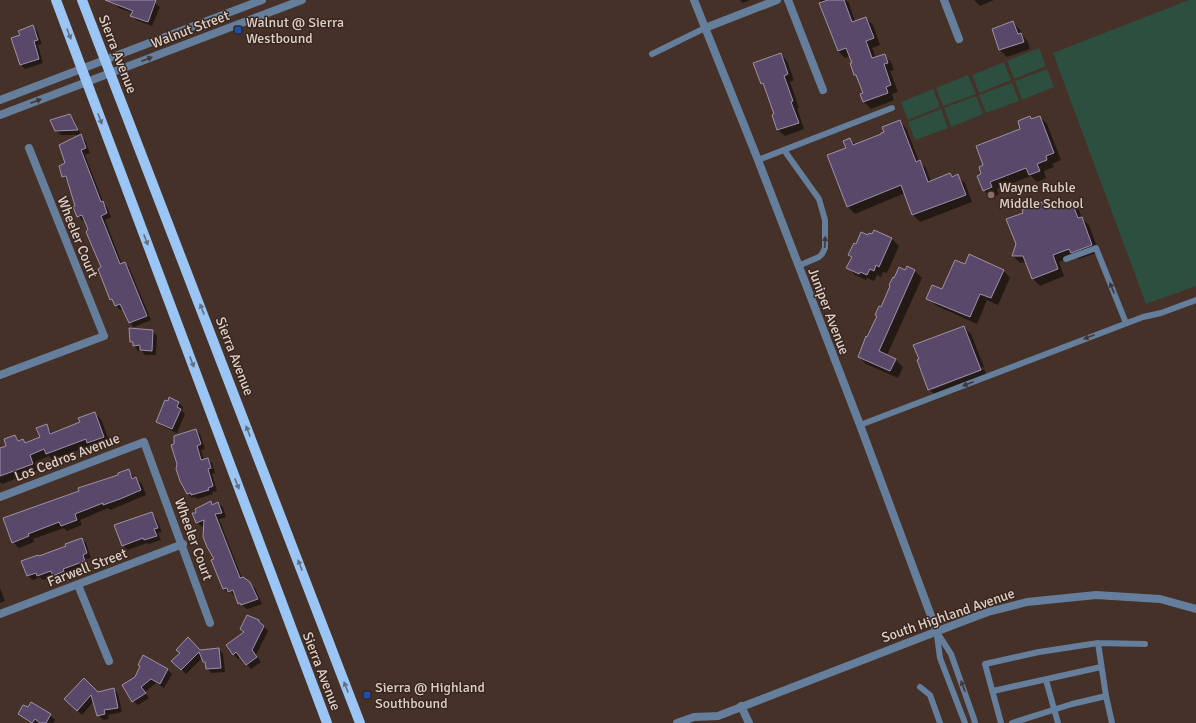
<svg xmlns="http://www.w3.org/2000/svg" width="1196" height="723" font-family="Signika,sans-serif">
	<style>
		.green { fill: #2d4f40 }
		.shadow { fill: #0007 }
		.building { fill: #59486a; stroke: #9d92a8 }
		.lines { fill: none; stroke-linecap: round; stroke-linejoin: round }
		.service { stroke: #647e9b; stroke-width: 6 }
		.minor { stroke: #647e9b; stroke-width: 8 }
		.tertiary { stroke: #647e9b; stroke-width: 8 }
		.primary { stroke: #9ac5f4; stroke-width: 10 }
		.oneway { fill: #656e7e }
		.oneway2 { fill: #423837 }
		.transit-dot { fill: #1a4fb4; stroke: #3a271e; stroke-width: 1.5 }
		.education-dot { fill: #8d6e63; stroke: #3a271e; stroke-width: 1.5 }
		.labels { text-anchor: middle; stroke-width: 3; stroke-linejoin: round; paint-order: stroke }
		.poi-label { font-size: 14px; fill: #ddd0ca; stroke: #3a271e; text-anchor: start }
		.street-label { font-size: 14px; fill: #ddd0ca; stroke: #3a271e }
	</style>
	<rect width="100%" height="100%" fill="#453128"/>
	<path class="green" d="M 1189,0 L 1196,0 L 1196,286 L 1146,304 L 1053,53 Z
		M 1039,48 L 1046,66 L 1014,79 L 1007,61 Z
		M 1004,62 L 1011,80 L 979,93 L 972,75 Z
		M 1047,69 L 1054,87 L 1022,100 L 1015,81 Z
		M 968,75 L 976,94 L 943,106 L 936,88 Z
		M 1012,83 L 1019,101 L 986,113 L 979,95 Z
		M 933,89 L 940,107 L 908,120 L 901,102 Z
		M 976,96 L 983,114 L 951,127 L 944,108 Z
		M 941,109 L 948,128 L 915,140 L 908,122 Z"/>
	<path class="shadow" d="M 116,0 L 149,0 L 155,3 L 160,7 L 152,26 L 136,20 L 132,16 L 133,13 L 119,8 L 114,3 Z
		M 740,0 L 750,0 L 743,3 Z
		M 820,0 L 845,0 L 849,3 L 855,22 L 866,18 L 873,25 L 880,45 L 872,48 L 876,58 L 884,55 L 891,62 L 894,70 L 890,71 L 898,92 L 892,94 L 894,100 L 871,109 L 864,102 L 862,95 L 864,94 L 858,77 L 855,74 L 853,63 L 849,56 L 845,58 L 838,51 L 830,26 L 827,24 L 820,4 L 821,3 Z
		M 974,0 L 994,0 L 980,6 Z
		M 1013,22 L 1020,30 L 1023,36 L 1028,42 L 1030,49 L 1007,57 L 1000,50 L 993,30 Z
		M 33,27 L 37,31 L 42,44 L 38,45 L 43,63 L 25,69 L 21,65 L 22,36 Z
		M 781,54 L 787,61 L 794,80 L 790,82 L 799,108 L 797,108 L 804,129 L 785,136 L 778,130 L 773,115 L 775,114 L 765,87 L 762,83 Z
		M 70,115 L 74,119 L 81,135 L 61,135 L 56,131 Z
		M 1030,117 L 1032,120 L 1040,117 L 1047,124 L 1061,160 L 1052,164 L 1054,167 L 1044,171 L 1046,178 L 1037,182 L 1031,176 L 997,189 L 999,194 L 991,198 L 984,190 L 983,174 L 984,166 L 1022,129 Z
		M 899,121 L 906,128 L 919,161 L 926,168 L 931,182 L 950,174 L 953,177 L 957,176 L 965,183 L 972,202 L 920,222 L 913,215 L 905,193 L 855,214 L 848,207 L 829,156 L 847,149 L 850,139 L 856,145 L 883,135 Z
		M 80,136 L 85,140 L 90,153 L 85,155 L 104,204 L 107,207 L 111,217 L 105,220 L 122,264 L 124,263 L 129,267 L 151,320 L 134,327 L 129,322 L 123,309 L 120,310 L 111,299 L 85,220 L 83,221 L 78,216 L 68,181 L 63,176 L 66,164 Z
		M 1071,201 L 1078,208 L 1082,218 L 1089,225 L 1099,252 L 1079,259 L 1075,256 L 1059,262 L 1064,276 L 1040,286 L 1033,279 L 1027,262 L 1020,263 L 1013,256 L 1045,206 L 1052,203 L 1056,207 Z
		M 874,232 L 892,239 L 899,246 L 887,273 L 883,272 L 881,277 L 877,275 L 874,281 L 867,278 L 866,280 L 855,275 L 848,268 L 852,258 L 849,255 L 856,245 L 873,235 Z
		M 965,265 L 1003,270 L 1010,278 L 998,305 L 987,300 L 977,324 L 935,305 L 928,298 L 942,290 Z
		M 907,267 L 915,271 L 922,278 L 887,355 L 896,360 L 903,367 L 898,378 L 866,364 L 859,357 L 895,279 L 906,271 Z
		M 964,327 L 971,334 L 984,367 L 932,387 L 932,390 L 984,369 L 987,377 L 936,396 L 929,389 Z
		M 153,331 L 157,336 L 156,355 L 145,355 L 141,350 L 138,351 L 131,341 Z
		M 170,399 L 179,403 L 183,407 L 182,411 L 185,414 L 177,433 L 162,426 L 157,422 Z
		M 95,413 L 101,419 L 110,443 L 95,449 L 91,445 L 53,460 L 49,456 L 35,462 L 38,470 L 2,484 L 0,482 L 0,449 L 8,446 L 15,436 L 21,442 L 23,441 L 26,444 L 41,438 L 46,425 L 53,434 L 81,423 Z
		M 195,430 L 200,434 L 205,449 L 201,450 L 204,460 L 208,459 L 212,463 L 215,473 L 212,474 L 217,491 L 212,492 L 213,494 L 197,499 L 195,497 L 192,498 L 188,494 L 181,481 Z
		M 128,470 L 135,479 L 136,478 L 142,484 L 146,495 L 110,510 L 108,508 L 80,520 L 82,525 L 67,531 L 64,528 L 33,539 L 34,542 L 19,548 L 13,542 L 81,491 Z
		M 211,503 L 214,505 L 218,503 L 223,507 L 226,517 L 219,519 L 242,578 L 255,588 L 262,604 L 247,609 L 239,603 L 236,595 L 234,596 L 231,592 L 228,593 L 223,588 L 205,526 L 202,527 L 197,522 L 197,513 Z
		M 152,514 L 156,518 L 162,532 L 158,533 L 161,540 L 149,544 L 147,543 L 128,550 L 123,546 Z
		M 81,539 L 86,543 L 91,558 L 86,559 L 89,565 L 67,573 L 68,576 L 58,580 L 54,576 L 43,580 L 40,577 L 33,580 L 28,576 L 39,557 L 67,547 Z
		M 0,588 L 5,601 L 0,603 Z
		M 259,621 L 268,631 L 256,655 L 261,662 L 251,669 L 240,657 L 238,659 L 234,654 L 227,645 L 245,633 L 241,629 Z
		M 219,649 L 223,654 L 225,672 L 212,673 L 207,669 L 206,664 L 203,657 L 186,674 L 173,661 L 200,651 Z
		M 167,669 L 172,674 L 164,688 L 156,683 L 145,692 L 149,698 L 138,705 L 133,701 L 136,677 Z
		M 114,689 L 118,694 L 122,712 L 108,715 L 109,719 L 103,720 L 98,715 L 94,701 L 82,715 L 65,699 Z
		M 32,704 L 50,715 L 55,720 L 53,723 L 31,723 L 24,718 L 19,714 L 28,709 Z"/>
	<path class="building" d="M 105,0 L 156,0 L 148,22 L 130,16 L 133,11 Z
		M 828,0 L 844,0 L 852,22 L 866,17 L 874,38 L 866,41 L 872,58 L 885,54 L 888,63 L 884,64 L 891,85 L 886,87 L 888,93 L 863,102 L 860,94 L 863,93 L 856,75 L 854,75 L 850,63 L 852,63 L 846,48 L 838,51 L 819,3 Z
		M 1013,21 L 1018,34 L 1021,33 L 1024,42 L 999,50 L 992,29 Z
		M 33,25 L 38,40 L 34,41 L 39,59 L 20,65 L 11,38 L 20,35 L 18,31 Z
		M 781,53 L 788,74 L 784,76 L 793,101 L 791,102 L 799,123 L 777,130 L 772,115 L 774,114 L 763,83 L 761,84 L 753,63 Z
		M 70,114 L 78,130 L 55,131 L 50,120 Z
		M 1030,116 L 1031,119 L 1040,116 L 1054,153 L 1046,156 L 1047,160 L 1037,164 L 1040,171 L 1029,175 L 1026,168 L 990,182 L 992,187 L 983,191 L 977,176 L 981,174 L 979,167 L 983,165 L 976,146 L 1020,129 L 1018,121 Z
		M 900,120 L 916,162 L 920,160 L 928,182 L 950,173 L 952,177 L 958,174 L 966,195 L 912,215 L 901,185 L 847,207 L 827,155 L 846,148 L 843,141 L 850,138 L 853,145 L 881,134 L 881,133 L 884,132 L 882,127 Z
		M 81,134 L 86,148 L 81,150 L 101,202 L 103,201 L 107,213 L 101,216 L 120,264 L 125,262 L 147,316 L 129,323 L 120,304 L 115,306 L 112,299 L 110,300 L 98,269 L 101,267 L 86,232 L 88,229 L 82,215 L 77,217 L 73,207 L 75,206 L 66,176 L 62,177 L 59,166 L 65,163 L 59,145 Z
		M 1071,200 L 1078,218 L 1082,217 L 1092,245 L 1071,253 L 1069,249 L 1053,255 L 1058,269 L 1032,279 L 1023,256 L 1012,256 L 1016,244 L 1006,219 L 1023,213 L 1022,210 L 1042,202 L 1044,205 L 1052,202 L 1054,206 Z
		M 874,230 L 892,238 L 879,267 L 876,265 L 874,271 L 870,269 L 867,275 L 860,272 L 859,274 L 846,268 L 852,257 L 848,255 L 854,243 L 856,244 L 861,232 L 868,235 L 869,233 L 872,234 Z
		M 969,254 L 1004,270 L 991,298 L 980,294 L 970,317 L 926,299 L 932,285 L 942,289 L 955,260 L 965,264 Z
		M 907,266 L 915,270 L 879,351 L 896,359 L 890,371 L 858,357 L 866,336 L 867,337 L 877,316 L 875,315 L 879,306 L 881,307 L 890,286 L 889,285 L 893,277 L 894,278 L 899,267 L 905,270 Z
		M 964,326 L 981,370 L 928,390 L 917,360 L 919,359 L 913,345 Z
		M 129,328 L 153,330 L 152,351 L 140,350 L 140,345 L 133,346 L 133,342 L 130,342 Z
		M 169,397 L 179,402 L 177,407 L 181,409 L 172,429 L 156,422 L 165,400 L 168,401 Z
		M 95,412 L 104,437 L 87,443 L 86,439 L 46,454 L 44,449 L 30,455 L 33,464 L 0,476 L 0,448 L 6,446 L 4,439 L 15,435 L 18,441 L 23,439 L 25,443 L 40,437 L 36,428 L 47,424 L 50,434 L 80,422 L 78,418 Z
		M 196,429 L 201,444 L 197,446 L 201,460 L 208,458 L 211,468 L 208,469 L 213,486 L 208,488 L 209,490 L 191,495 L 191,493 L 187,494 L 180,481 L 176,469 L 177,464 L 171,445 L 174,444 L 174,436 Z
		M 129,469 L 132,479 L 136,477 L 141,490 L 120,499 L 103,505 L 103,503 L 75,514 L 77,520 L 61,526 L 59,522 L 28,534 L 29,536 L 12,543 L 3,518 L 79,491 L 78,488 L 118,475 L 118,473 Z
		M 211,501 L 212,505 L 218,502 L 222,513 L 215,514 L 240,578 L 243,577 L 250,582 L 258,599 L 241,605 L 240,603 L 238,604 L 233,590 L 228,592 L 227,588 L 223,589 L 211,560 L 214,559 L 207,547 L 203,537 L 204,520 L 196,523 L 192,513 L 196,513 L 195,509 Z
		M 152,512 L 158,528 L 154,529 L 157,536 L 144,540 L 143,538 L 122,546 L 114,525 Z
		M 82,538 L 87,553 L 83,555 L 85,561 L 63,569 L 64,571 L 53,576 L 51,571 L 37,576 L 36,573 L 27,576 L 21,561 L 38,555 L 39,556 L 66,546 L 65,544 Z
		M 247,615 L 259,620 L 259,622 L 264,626 L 252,650 L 257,657 L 246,665 L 236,652 L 233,655 L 226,645 L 244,632 L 240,629 Z
		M 188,637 L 200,650 L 219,648 L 221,668 L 206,669 L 205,662 L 203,662 L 199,652 L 181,670 L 171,661 L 180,653 L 176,650 Z
		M 143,655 L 168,669 L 160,684 L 151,679 L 141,687 L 146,693 L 132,702 L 122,685 L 135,677 L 140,666 L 138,665 Z
		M 84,678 L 98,692 L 114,688 L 118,708 L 104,710 L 105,714 L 97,716 L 91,695 L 77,711 L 64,699 Z
		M 31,702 L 51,714 L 46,723 L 40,723 L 35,719 L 32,723 L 18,714 L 23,705 L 28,707 Z"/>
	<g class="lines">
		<path class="service" d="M 652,54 L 705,28
			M 784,150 L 819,199 L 825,220 L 825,248 L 822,254 L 819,257 L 798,266
			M 758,160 L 892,108
			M 1066,259 L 1096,248 L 1126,323
			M 860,425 L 1143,317 L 1161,313 L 1196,300
			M 937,632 L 951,654 L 974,719 L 975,723
			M 937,635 L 940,658 L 965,723
			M 1098,643 L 1145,644
			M 1046,680 L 1058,723
			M 920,687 L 930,695 L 940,723
			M 993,691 L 1101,667
			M 1106,696 L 1112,723
			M 1001,723 L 985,664 L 1039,652 L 1098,643 L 1106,696 L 1072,704 L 1012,723"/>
		<path class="minor" d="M 788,0 L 823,90
			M 944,0 L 959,39
			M 705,28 L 777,0
			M 0,375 L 104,336 L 29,148
			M 0,497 L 144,442 L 210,623
			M 78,585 L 109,661
			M 0,614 L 183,544
			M 741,706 L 749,723"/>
		<path class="tertiary" d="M 694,0 L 758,160 L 860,425 L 937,632
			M 0,100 L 262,0
			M 0,115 L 302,0
			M 677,723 L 694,717 L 718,716 L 956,624 L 988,612 L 1027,602 L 1096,595 L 1160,599 L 1196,609"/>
		<path class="primary" d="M 56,0 L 327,723
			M 82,0 L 360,723"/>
	</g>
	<defs><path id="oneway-solid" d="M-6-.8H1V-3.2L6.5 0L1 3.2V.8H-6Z"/></defs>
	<g class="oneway">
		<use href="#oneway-solid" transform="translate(69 34) rotate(69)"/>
		<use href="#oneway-solid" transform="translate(100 119) rotate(69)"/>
		<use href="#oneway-solid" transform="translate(146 240) rotate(69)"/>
		<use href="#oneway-solid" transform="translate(202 309) rotate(-111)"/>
		<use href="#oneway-solid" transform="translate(192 362) rotate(69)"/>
		<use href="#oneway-solid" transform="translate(248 431) rotate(-111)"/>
		<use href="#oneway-solid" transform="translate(237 484) rotate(69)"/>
		<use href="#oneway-solid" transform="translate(300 565) rotate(-111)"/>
		<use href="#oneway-solid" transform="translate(346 687) rotate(-111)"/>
	</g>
	<g class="oneway2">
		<use href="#oneway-solid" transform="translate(147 59) rotate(-21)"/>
		<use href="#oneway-solid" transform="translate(36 101) rotate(-21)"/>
		<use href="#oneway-solid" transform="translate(825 242) rotate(-87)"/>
		<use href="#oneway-solid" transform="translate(1112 288) rotate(-112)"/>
		<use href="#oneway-solid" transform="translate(1089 337) rotate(159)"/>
		<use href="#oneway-solid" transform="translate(968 384) rotate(159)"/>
		<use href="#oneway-solid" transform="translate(963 686) rotate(-110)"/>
	</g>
	<g class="transit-dot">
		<rect x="234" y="26" width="8" height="8" rx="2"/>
		<rect x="363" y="691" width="8" height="8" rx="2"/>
	</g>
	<circle class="education-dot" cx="991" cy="195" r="4"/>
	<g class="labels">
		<g class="poi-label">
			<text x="246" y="27">Walnut @ Sierra<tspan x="246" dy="16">Westbound</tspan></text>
			<text x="999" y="192">Wayne Ruble<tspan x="999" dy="16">Middle School</tspan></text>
			<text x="375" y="692">Sierra @ Highland<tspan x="375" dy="16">Southbound</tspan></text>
		</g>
		<g class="street-label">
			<text transform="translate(190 29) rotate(-21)" y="5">Walnut Street</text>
			<text transform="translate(118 54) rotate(69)" y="5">Sierra Avenue</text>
			<text transform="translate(78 237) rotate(68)" y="5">Wheeler Court</text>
			<text transform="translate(829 311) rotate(69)" y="5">Juniper Avenue</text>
			<text transform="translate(235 356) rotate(69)" y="5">Sierra Avenue</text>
			<text transform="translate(67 457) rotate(-21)" y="5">Los Cedros Avenue</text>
			<text transform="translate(194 539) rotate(70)" y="5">Wheeler Court</text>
			<text transform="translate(87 567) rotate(-21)" y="5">Farwell Street</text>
			<text transform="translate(948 615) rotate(-19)" y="5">South Highland Avenue</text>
			<text transform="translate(322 671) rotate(69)" y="5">Sierra Avenue</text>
		</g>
	</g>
</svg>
